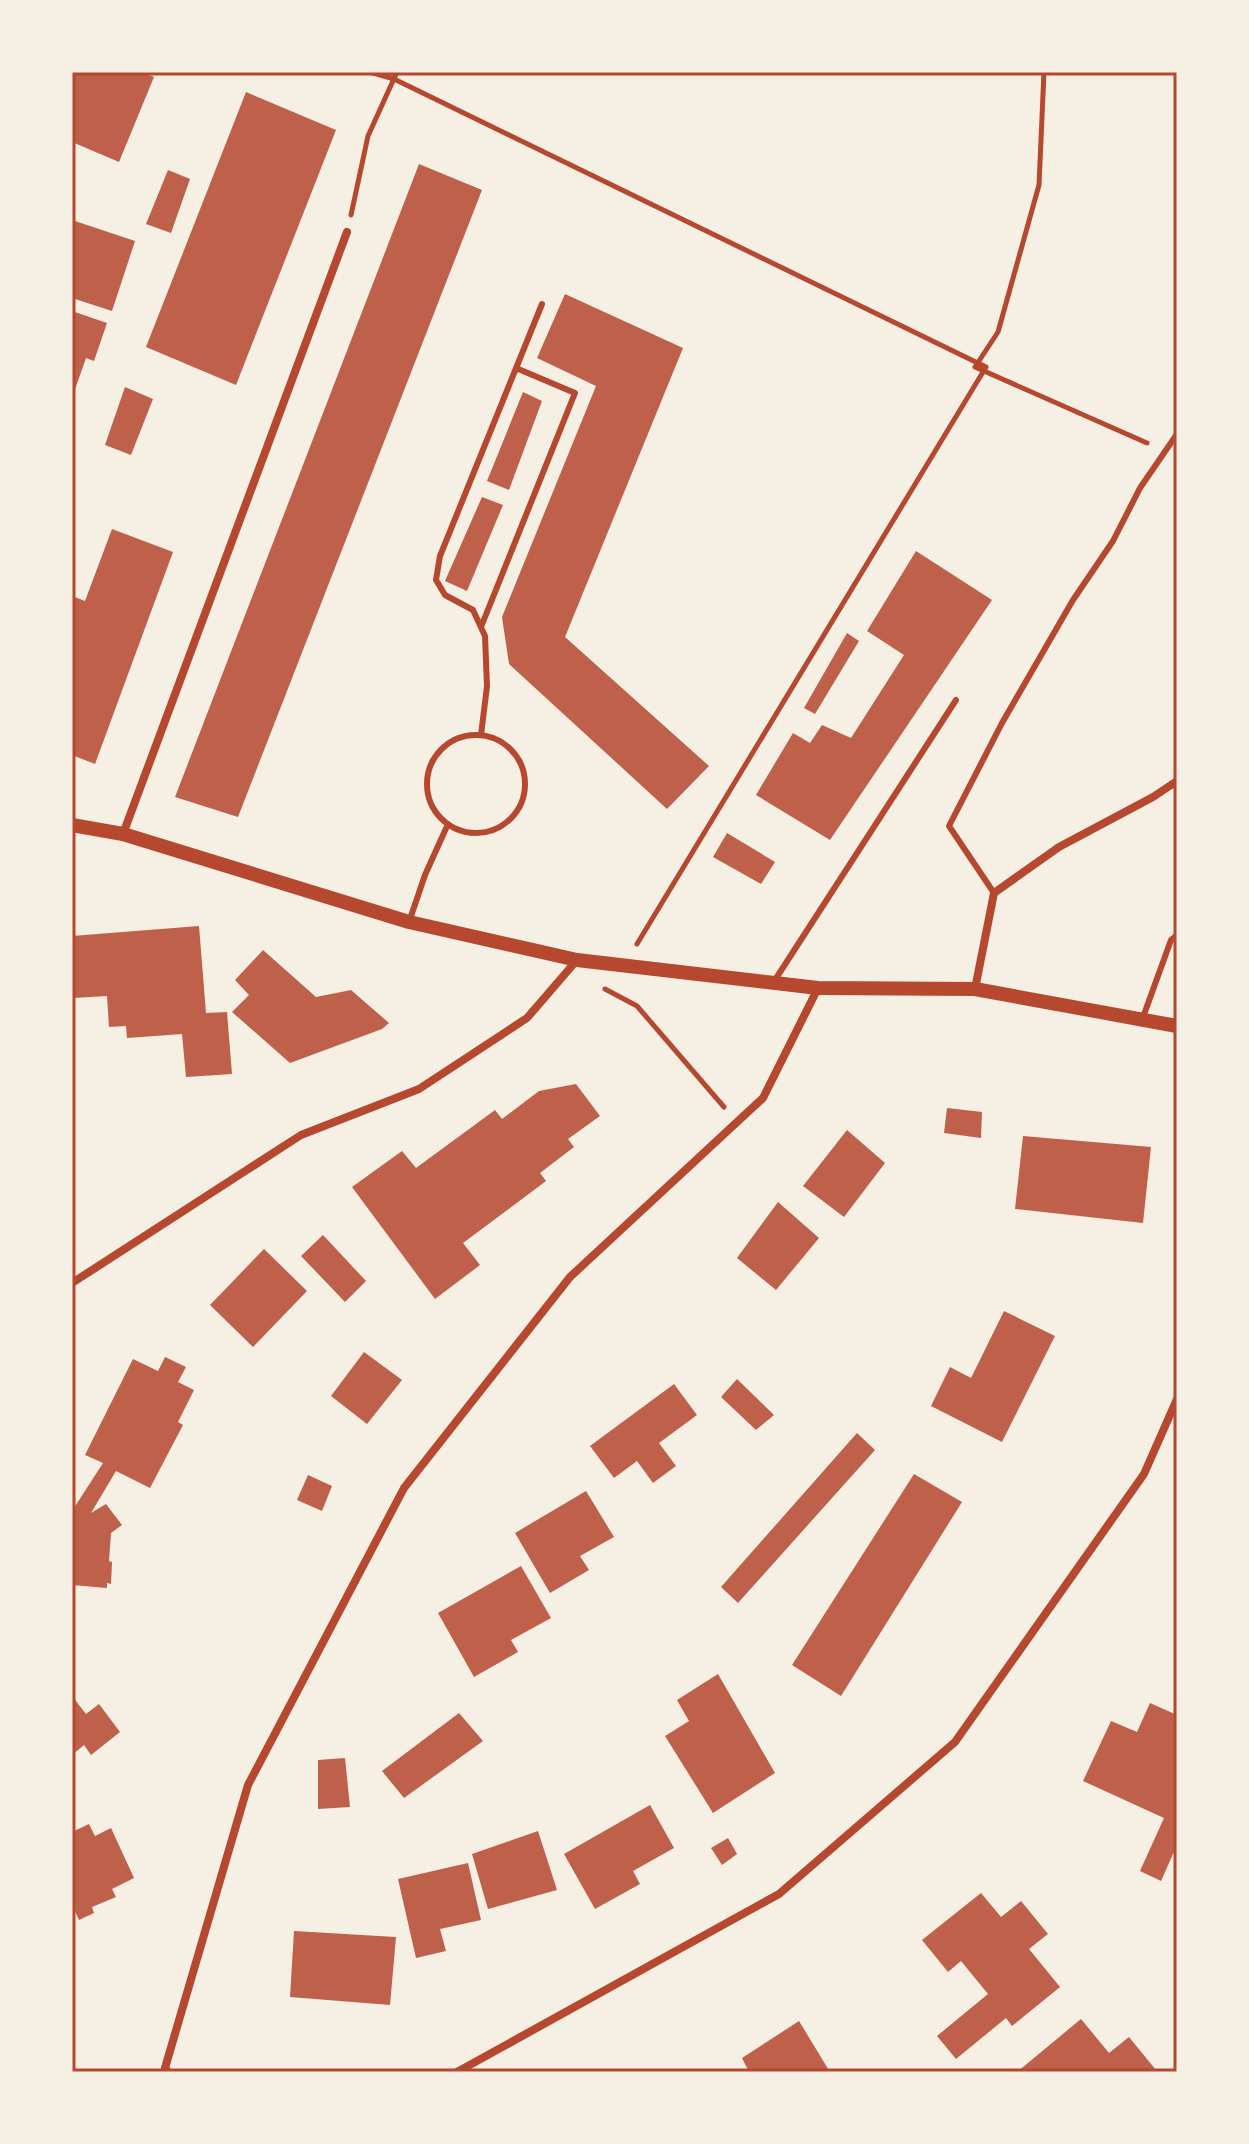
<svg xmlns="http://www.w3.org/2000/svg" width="1249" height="2144" font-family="Commissioner,sans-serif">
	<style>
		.building { fill: #bf614a }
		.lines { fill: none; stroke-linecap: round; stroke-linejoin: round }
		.path { stroke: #b5482f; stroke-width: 5 }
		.service { stroke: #b5482f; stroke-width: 6 }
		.minor { stroke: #b5482f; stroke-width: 8 }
		.tertiary { stroke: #b5482f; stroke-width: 14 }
		.neatline { fill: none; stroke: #b5482f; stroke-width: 3 }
	</style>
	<rect width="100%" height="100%" fill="#f6efe4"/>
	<path class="building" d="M 72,72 L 142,72 L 154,77 L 119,162 L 72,142 Z
		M 246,92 L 336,130 L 236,385 L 146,347 Z
		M 419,164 L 482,190 L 238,817 L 175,797 Z
		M 168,170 L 190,179 L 171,233 L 146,224 Z
		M 72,220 L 135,241 L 112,311 L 72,298 Z
		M 565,294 L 683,348 L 565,637 L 709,766 L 667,809 L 509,664 L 502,617 L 596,386 L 537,358 Z
		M 72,311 L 107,323 L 94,361 L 86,358 L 72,398 Z
		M 125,387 L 153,399 L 131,455 L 105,445 Z
		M 523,392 L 542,401 L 509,490 L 487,481 Z
		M 482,497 L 503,505 L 467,591 L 445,581 Z
		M 112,529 L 173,552 L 95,764 L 72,755 L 72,596 L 85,601 Z
		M 916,551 L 992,600 L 830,840 L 756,795 L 793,733 L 810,743 L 822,725 L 851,738 L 904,655 L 867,631 Z
		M 847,633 L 859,641 L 815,714 L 804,708 Z
		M 727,833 L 775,862 L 761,884 L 713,857 Z
		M 199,926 L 206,1013 L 227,1012 L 232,1074 L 186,1077 L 182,1034 L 127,1038 L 126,1026 L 109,1027 L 107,996 L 73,998 L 72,936 Z
		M 263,950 L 316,997 L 351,990 L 389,1023 L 382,1029 L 290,1063 L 232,1012 L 249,995 L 235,980 Z
		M 576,1084 L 600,1116 L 568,1139 L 574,1147 L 540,1173 L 546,1181 L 463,1243 L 480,1265 L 435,1299 L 352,1187 L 402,1151 L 416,1168 L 495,1110 L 502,1119 L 539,1091 Z
		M 947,1108 L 982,1112 L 981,1138 L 944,1133 Z
		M 847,1130 L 885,1163 L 844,1217 L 803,1186 Z
		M 1023,1136 L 1151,1147 L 1143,1223 L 1015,1209 Z
		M 778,1202 L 819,1238 L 776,1290 L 737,1258 Z
		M 323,1235 L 366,1281 L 345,1302 L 301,1256 Z
		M 264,1249 L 307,1291 L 253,1347 L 210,1305 Z
		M 1004,1311 L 1055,1336 L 1002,1442 L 931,1406 L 950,1367 L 971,1378 Z
		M 364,1352 L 402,1380 L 367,1424 L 331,1396 Z
		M 165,1357 L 186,1367 L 178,1382 L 194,1390 L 178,1422 L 183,1425 L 150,1488 L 116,1471 L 91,1513 L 106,1504 L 122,1525 L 111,1533 L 109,1561 L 112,1562 L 111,1584 L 107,1583 L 107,1588 L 72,1585 L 72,1511 L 103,1463 L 85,1455 L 133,1359 L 158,1371 Z
		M 737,1379 L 774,1415 L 756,1430 L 721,1397 Z
		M 674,1384 L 697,1415 L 659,1443 L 676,1466 L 653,1483 L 637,1461 L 614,1478 L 590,1446 Z
		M 857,1433 L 875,1450 L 738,1603 L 721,1587 Z
		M 914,1474 L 962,1502 L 841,1696 L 792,1665 Z
		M 308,1475 L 332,1486 L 322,1511 L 297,1500 Z
		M 586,1491 L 614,1537 L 580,1556 L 589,1570 L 550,1593 L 515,1533 Z
		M 521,1566 L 551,1618 L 511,1640 L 518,1652 L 474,1677 L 438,1613 Z
		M 718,1674 L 775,1773 L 713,1813 L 665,1736 L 689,1721 L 677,1700 Z
		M 72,1696 L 86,1714 L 99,1704 L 120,1732 L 91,1755 L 84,1745 L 72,1755 Z
		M 1150,1703 L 1177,1715 L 1177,1845 L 1161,1881 L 1140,1871 L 1164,1818 L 1083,1781 L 1111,1721 L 1137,1732 Z
		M 459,1713 L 483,1741 L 404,1798 L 382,1771 Z
		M 345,1758 L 350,1807 L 318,1809 L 318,1760 Z
		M 650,1805 L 674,1848 L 633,1871 L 640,1884 L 595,1909 L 564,1854 Z
		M 89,1824 L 95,1836 L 111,1828 L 134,1878 L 112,1889 L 116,1897 L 92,1907 L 94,1913 L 79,1920 L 72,1905 L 72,1832 Z
		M 538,1831 L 557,1890 L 488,1909 L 472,1854 Z
		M 728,1838 L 737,1854 L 722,1865 L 711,1848 Z
		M 468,1863 L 481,1920 L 440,1929 L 446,1951 L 416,1958 L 398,1879 Z
		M 981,1893 L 1001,1917 L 1021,1901 L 1048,1934 L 1029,1949 L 1060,1987 L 1012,2026 L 1006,2018 L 956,2059 L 937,2036 L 988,1994 L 961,1961 L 948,1972 L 922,1940 Z
		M 294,1931 L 396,1937 L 390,2005 L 290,1997 Z
		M 1081,2019 L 1109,2053 L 1129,2037 L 1156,2070 L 1017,2072 Z
		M 799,2021 L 830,2072 L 749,2072 L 742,2058 Z"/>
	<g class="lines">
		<path class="path" d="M 370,72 L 394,79 L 986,367 L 637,944
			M 1044,72 L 1039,185 L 998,332 L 975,367 L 1147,443
			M 351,215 L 368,136 L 397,72
			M 605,989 L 637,1006 L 724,1107"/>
		<path class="service" d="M 481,627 L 575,393 L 516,368
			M 481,735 L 487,686 L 485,636 L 473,610 L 445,595 L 436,580 L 440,556 L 542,304
			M427 784a49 49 0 1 1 98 0a49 49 0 1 1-98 0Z
			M 994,893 L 949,826 L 1002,723 L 1073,600 L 1113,541 L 1140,488 L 1177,434
			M 409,922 L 425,875 L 448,824
			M 773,983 L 956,700
			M 1142,1020 L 1171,940 L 1177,935"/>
		<path class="minor" d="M 123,834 L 347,232
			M 975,989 L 994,893 L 1059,847 L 1153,797 L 1177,781
			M 72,1283 L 301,1135 L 419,1089 L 527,1018 L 577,960
			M 168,2072 L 165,2068 L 248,1785 L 404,1488 L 570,1277 L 763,1098 L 818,988
			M 457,2072 L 779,1894 L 955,1742 L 1144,1474 L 1177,1399"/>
		<path class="tertiary" d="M 72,825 L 123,834 L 409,922 L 577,960 L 818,988 L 975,989 L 1177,1026"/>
	</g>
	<rect width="1249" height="2144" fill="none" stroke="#f6efe4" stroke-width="148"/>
	<rect x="74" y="74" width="1101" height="1996" class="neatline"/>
</svg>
